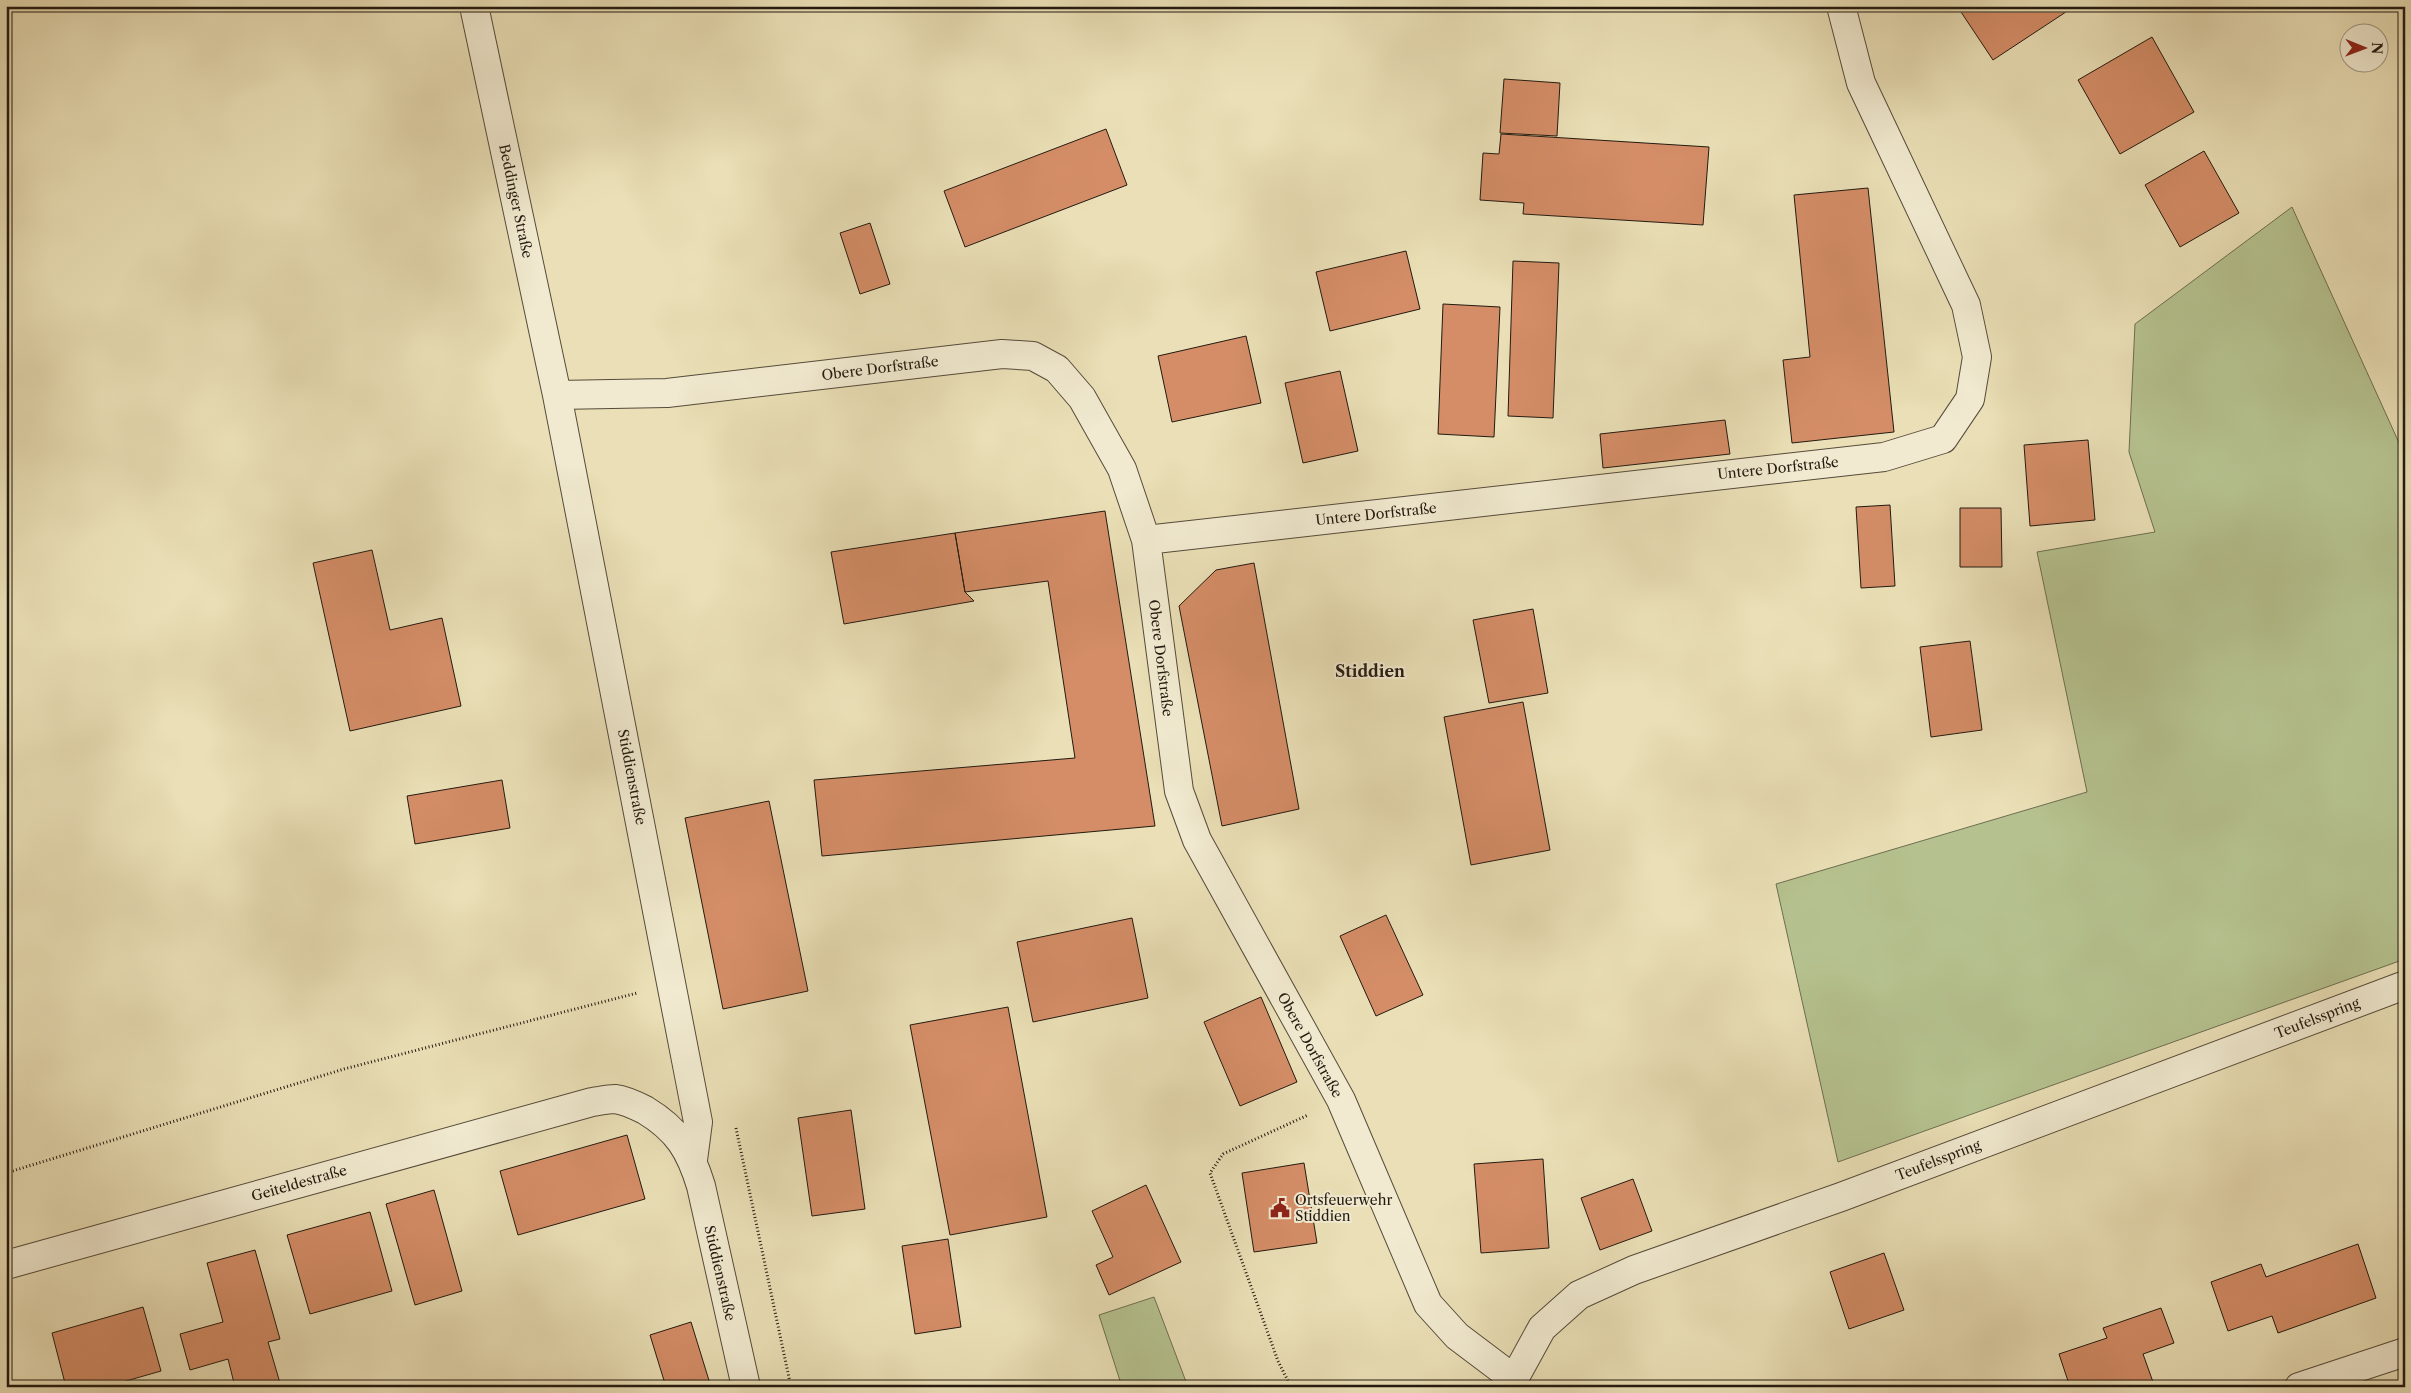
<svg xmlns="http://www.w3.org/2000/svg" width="2411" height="1393" font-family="'Libre Caslon Text',serif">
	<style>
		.green { fill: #b5c28f; stroke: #6c6e50 }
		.building { fill: #d48d67; stroke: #231a10 }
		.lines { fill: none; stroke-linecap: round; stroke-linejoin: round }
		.minor-casing { stroke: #554b3a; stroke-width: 30 }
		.path { stroke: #231a10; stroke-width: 3; stroke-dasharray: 1 2.5; stroke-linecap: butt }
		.minor { stroke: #f1ead0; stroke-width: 28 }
		.labels { text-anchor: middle; stroke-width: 4; stroke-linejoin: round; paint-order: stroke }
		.street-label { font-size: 14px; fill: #231a10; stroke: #f1ead0 }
		.poi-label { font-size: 14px; fill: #231a10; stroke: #f1ead0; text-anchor: start }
		.quarter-label { font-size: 16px; font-weight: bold; fill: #231a10; stroke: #f1ead0 }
	</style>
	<rect width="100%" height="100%" fill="#eadfb6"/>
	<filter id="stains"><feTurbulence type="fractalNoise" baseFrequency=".004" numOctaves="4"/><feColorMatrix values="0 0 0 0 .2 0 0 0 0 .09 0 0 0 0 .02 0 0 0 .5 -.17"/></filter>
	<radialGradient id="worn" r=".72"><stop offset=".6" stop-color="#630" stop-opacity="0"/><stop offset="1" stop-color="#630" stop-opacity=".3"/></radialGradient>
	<path class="green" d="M 2292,207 L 2405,456 L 2405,959 L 1838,1162 L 1776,884 L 2087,792 L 2037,552 L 2155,532 L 2129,452 L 2135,324 Z
		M 1154,1297 L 1188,1387 L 1122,1387 L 1099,1315 Z"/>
	<path class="building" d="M 1971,6 L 2075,6 L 1993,60 L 1961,12 Z
		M 2152,37 L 2194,112 L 2120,154 L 2078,80 Z
		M 1504,79 L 1560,83 L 1557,136 L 1500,133 Z
		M 1106,129 L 1127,185 L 965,247 L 944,191 Z
		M 1501,134 L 1709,147 L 1703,225 L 1523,214 L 1524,203 L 1480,200 L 1483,153 L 1499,154 Z
		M 2204,151 L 2239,213 L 2180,247 L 2145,185 Z
		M 1868,188 L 1894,432 L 1792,443 L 1783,360 L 1810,357 L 1794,195 Z
		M 870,223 L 890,284 L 860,294 L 840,233 Z
		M 1406,251 L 1420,309 L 1330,331 L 1316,272 Z
		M 1513,261 L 1559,263 L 1553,418 L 1508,416 Z
		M 1443,304 L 1500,307 L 1494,437 L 1438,434 Z
		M 1246,336 L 1261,403 L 1172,422 L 1158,356 Z
		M 1340,371 L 1358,451 L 1303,463 L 1285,383 Z
		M 1725,420 L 1730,454 L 1603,468 L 1600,434 Z
		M 2088,440 L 2095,520 L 2030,526 L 2024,445 Z
		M 1890,505 L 1895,586 L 1861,588 L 1856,507 Z
		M 1960,508 L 2001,508 L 2002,567 L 1960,567 Z
		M 1105,511 L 1155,826 L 822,856 L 814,780 L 1075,758 L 1048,581 L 965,592 L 955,533 Z
		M 955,533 L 965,592 L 974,601 L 844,624 L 831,552 Z
		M 372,550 L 390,630 L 442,618 L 461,706 L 350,731 L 313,563 Z
		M 1254,563 L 1299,809 L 1222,826 L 1179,606 L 1216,570 Z
		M 1533,609 L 1548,693 L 1489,703 L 1473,620 Z
		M 1970,641 L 1982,730 L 1931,737 L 1920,647 Z
		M 1523,702 L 1550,850 L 1471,865 L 1444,717 Z
		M 502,780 L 510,828 L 415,844 L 407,796 Z
		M 769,801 L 808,991 L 723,1009 L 685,818 Z
		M 1386,915 L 1423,995 L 1376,1016 L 1340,936 Z
		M 1132,918 L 1148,998 L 1033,1022 L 1017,942 Z
		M 1261,997 L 1297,1082 L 1240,1106 L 1204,1022 Z
		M 1008,1007 L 1047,1217 L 950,1235 L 910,1025 Z
		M 851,1110 L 865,1209 L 812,1216 L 798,1118 Z
		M 627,1135 L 645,1199 L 518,1235 L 500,1171 Z
		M 1543,1159 L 1549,1248 L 1481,1253 L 1474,1164 Z
		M 1304,1163 L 1317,1243 L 1254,1252 L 1242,1173 Z
		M 1633,1179 L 1652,1231 L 1600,1250 L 1581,1198 Z
		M 1146,1185 L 1181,1262 L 1109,1295 L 1096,1265 L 1113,1257 L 1092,1211 Z
		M 434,1190 L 462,1291 L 415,1305 L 386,1204 Z
		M 370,1212 L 392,1291 L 310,1314 L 287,1235 Z
		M 948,1239 L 961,1327 L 915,1334 L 902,1246 Z
		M 2358,1244 L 2376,1298 L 2278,1333 L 2272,1316 L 2228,1331 L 2211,1282 L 2261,1264 L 2266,1277 Z
		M 255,1250 L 280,1339 L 268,1342 L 280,1383 L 267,1387 L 235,1387 L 228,1359 L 190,1370 L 180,1334 L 223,1322 L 207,1263 Z
		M 1884,1253 L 1904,1310 L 1849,1329 L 1830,1272 Z
		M 143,1307 L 161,1371 L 105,1387 L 66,1387 L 52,1333 Z
		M 2161,1308 L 2174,1343 L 2143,1354 L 2153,1382 L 2140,1387 L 2070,1387 L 2059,1354 L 2107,1338 L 2103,1328 Z
		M 691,1322 L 711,1387 L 666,1387 L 650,1335 Z"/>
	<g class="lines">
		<defs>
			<path id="minor" d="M 474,6 L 557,395 L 698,1122 L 693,1160
				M 557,395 L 667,393 L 1002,354 L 1033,356 L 1057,369 L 1082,398 L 1122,469 L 1146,540 L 1179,791 L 1197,840 L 1341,1100 L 1428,1304 L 1457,1336 L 1514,1379
				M 1146,540 L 1884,457 L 1943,439 L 1970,399 L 1977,357 L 1966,305 L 1861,83 L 1841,6
				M 6,1265 L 592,1102 C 599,1101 608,1099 615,1099 C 624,1100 637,1106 645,1110 C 678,1130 690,1150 701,1186 L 746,1387
				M 1512,1387 L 1514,1379 L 1542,1328 L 1579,1295 L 1634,1270 L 1841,1197 L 2405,985
				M 2299,1387 L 2405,1352"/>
		</defs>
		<use href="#minor" class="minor-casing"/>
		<path class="path" d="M 736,1128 L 791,1387
			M 6,1173 L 344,1069 L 637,993
			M 1291,1387 L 1278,1361 L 1210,1173 L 1223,1154 L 1308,1115"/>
		<use href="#minor" class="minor"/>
	</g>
	<defs>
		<symbol id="civic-bare" viewBox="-9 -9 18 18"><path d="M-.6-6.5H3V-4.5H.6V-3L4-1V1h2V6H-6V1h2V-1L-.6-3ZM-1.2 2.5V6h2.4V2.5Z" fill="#8f2418" stroke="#f1ead0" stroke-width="2.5" paint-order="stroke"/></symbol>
	</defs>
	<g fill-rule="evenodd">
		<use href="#civic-bare" x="1266" y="1194" width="28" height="28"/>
	</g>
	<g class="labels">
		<g class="street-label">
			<text transform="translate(516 201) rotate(78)" y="5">Beddinger Straße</text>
			<text transform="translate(880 368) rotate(-7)" y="5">Obere Dorfstraße</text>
			<text transform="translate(1778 468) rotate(-6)" y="5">Untere Dorfstraße</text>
			<text transform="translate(1376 514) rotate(-6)" y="5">Untere Dorfstraße</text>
			<text transform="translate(1161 658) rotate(83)" y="5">Obere Dorfstraße</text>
			<text transform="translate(632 777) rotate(79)" y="5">Stiddienstraße</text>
			<text transform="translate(2317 1018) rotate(-21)" y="5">Teufelsspring</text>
			<text transform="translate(1310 1045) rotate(61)" y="5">Obere Dorfstraße</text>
			<text transform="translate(1938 1160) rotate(-21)" y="5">Teufelsspring</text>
			<text transform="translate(299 1183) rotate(-16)" y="5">Geiteldestraße</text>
			<text transform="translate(720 1273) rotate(77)" y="5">Stiddienstraße</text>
		</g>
		<g class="poi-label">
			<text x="1295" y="1205">Ortsfeuerwehr<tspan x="1295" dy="16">Stiddien</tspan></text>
		</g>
		<g class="quarter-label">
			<text x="1370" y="677">Stiddien</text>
		</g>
	</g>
	<rect width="2411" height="1393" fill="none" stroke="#eadfb6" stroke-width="25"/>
	<rect x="8" y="8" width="2396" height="1378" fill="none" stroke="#231a10" stroke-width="2.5"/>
	<rect x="12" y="12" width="2386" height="1368" fill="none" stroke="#231a10"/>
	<g transform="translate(2364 48) rotate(91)"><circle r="24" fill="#f1ead0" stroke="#9f9783"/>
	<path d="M0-4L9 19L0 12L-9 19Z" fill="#8f2418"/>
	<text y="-8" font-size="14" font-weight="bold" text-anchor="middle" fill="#231a10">N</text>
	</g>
	<rect width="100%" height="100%" filter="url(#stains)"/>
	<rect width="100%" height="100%" fill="url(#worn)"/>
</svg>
